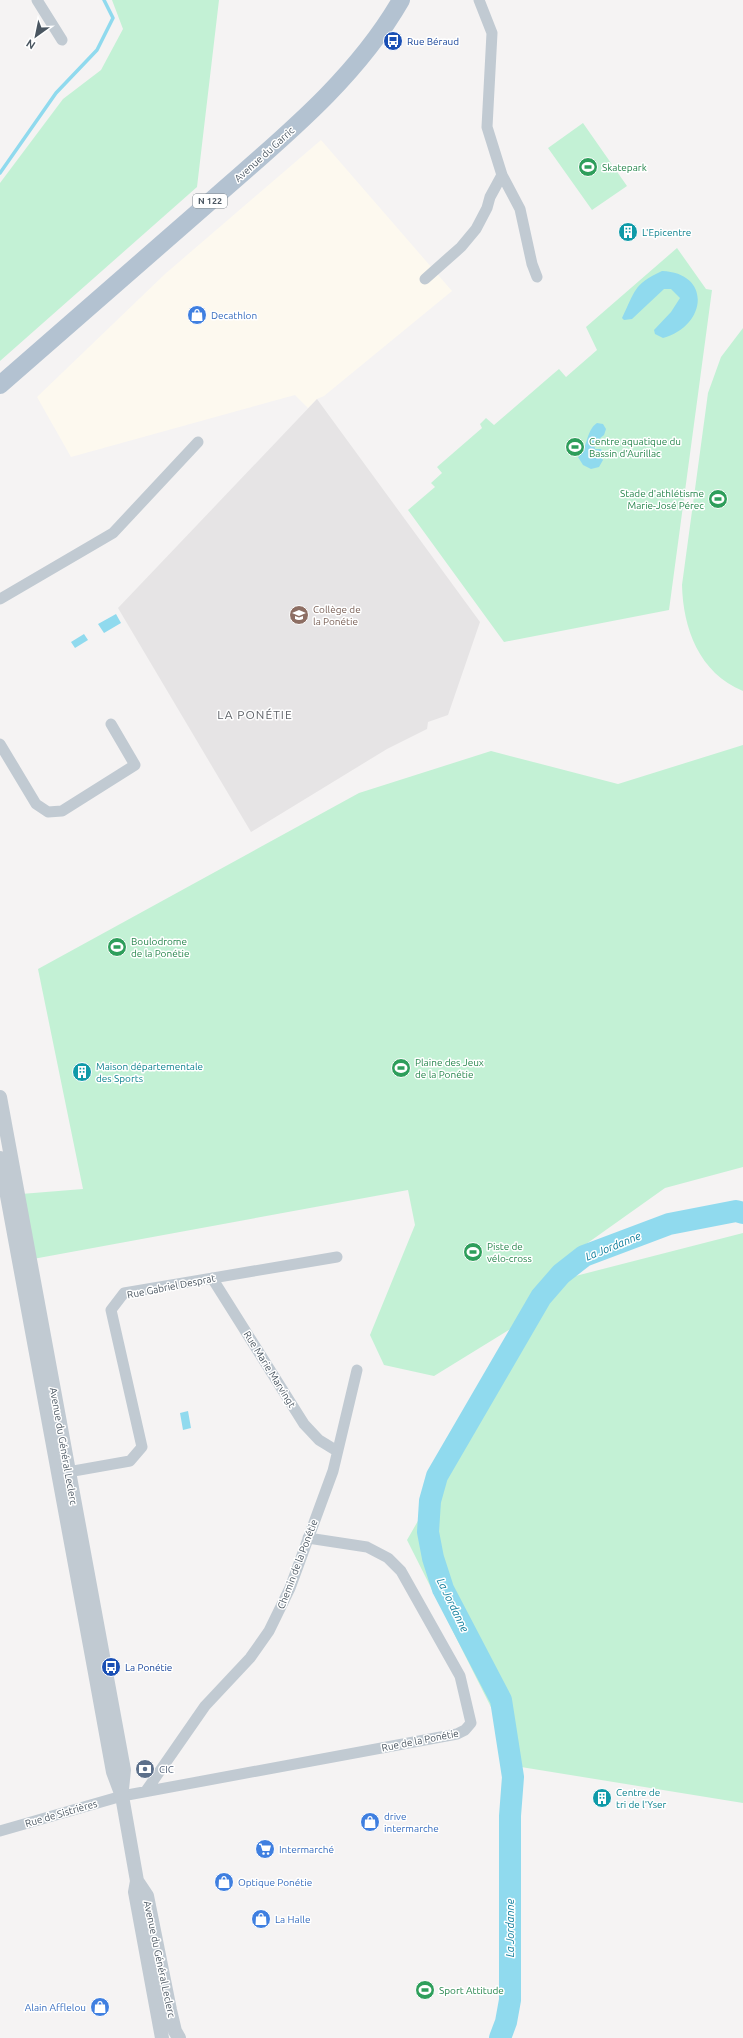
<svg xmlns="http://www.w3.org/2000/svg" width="743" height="2038" font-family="Ubuntu,sans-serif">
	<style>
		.commercial { fill: #fdf9ef }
		.education { fill: #e6e4e5 }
		.green { fill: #c3f1d5 }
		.water { fill: #90daee }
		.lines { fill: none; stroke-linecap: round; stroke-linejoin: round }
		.stream { stroke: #90daee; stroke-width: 3.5 }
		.river { stroke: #90daee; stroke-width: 22 }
		.minor { stroke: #c1cad2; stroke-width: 11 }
		.tertiary { stroke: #c1cad2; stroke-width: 14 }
		.primary { stroke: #b3c2d1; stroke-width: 18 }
		.labels { text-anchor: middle; stroke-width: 3; stroke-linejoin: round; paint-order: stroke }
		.shield { fill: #fff; stroke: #808990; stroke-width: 1 }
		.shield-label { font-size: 9px; font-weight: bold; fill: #4a5661 }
		.transit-label { font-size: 10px; fill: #164399; stroke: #fff; text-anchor: start }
		.street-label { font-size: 10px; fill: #4a5661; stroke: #fff }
		.leisure-label { font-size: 10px; fill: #27864d; stroke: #fff; text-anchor: start }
		.culture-label { font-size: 10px; fill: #0d838f; stroke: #fff; text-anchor: start }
		.shop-label { font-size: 10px; fill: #366cbe; stroke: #fff; text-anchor: start }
		.education-label { font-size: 10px; fill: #785e54; stroke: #fff; text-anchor: start }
		.service-label { font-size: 10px; fill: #4e5e75; stroke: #fff; text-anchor: start }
		.water-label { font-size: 11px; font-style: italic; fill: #0c7c9b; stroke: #fff }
		.quarter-label { font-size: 12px; letter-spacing: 1px; fill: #5f6368; stroke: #fff }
	</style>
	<rect width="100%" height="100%" fill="#f5f3f3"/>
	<path class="commercial" d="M 321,140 L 452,291 L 324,396 L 317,399 L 308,408 L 295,395 L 71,457 L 37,397 L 165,274 Z"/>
	<path class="education" d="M 317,399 L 480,622 L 448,715 L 428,722 L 427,729 L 387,749 L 251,832 L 118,608 Z"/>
	<path class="green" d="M 112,0 L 219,0 L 197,187 L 0,361 L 0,183 L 63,99 L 101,70 L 123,29 Z
		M 583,123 L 627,186 L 592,210 L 548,148 Z
		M 677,248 L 706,289 L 712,290 L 669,610 L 504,642 L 408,510 L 435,487 L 431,483 L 442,473 L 437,467 L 482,428 L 480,424 L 486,418 L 494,425 L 553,374 L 559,369 L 566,377 L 597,350 L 586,327 Z
		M 743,328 L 743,691 C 699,673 683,628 682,585 L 708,393 L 721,357 Z
		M 743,745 L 743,1167 L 665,1188 L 558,1264 L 520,1323 L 434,1376 L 384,1365 L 370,1335 L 415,1225 L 408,1190 L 33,1259 L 21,1194 L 83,1189 L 38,969 L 359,793 L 491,751 L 618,784 Z
		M 743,1233 L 743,1803 L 521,1767 L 407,1540 L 556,1281 Z"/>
	<path class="water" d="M 662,271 C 712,273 707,326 663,338 L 655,334 L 654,330 L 671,312 L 680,298 L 671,289 L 664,289 L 632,319 L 624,320 L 622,318 C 635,292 633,284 662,271 Z
		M 597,423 L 603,424 L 606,429 L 604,435 L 594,443 L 595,449 L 601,449 L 602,451 L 599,454 L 603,460 L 599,467 L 591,469 L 583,465 L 578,457 C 588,448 586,430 597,423 Z
		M 116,614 L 121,623 L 104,633 L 98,624 Z
		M 84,634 L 88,640 L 75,648 L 71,642 Z
		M 188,1411 L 191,1428 L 183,1430 L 180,1413 Z"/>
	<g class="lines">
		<path class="stream" d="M 0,173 L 56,93 L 97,50 L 113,18 L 104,0"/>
		<path class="river" d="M 500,2038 L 506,2022 L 510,2000 L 510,1816 L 513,1777 L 501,1700 L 443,1589 L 433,1558 L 428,1532 L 430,1501 L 437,1476 L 541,1297 L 561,1274 L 584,1256 L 669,1224 L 736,1211 L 743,1213"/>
		<path class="minor" d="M 37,0 L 62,40
			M 479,0 L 492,33 L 487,127 L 502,175 L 520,209 L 532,264 L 537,277
			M 425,279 L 461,247 L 476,229 L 487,208 L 490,197 L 502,175
			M 0,599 L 113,533 L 198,442
			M 0,744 L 36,804 L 48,812 L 62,811 L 135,765 L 111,724
			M 212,1278 L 304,1424 L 319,1440 L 337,1451
			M 68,1472 L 130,1461 L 142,1447 L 111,1310 L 124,1293 L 337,1257
			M 146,1791 L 205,1706 L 250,1658 L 269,1631 L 290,1588 L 333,1471 L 357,1370
			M 0,1831 L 122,1796 L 457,1734 L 465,1730 L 471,1723 L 460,1676 L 401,1571 L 388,1558 L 367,1547 L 308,1538"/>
		<path class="tertiary" d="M 0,1097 L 124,1770 L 122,1789
			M 0,1158 L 95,1673 L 113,1772 L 122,1796 L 137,1881 L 135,1892 L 162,2038
			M 137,1881 L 147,1896 L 170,2010 L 175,2031 L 179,2038"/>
		<path class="primary" d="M 0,385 C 71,323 142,261 213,199 C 281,139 355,80 401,0"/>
	</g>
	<defs>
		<symbol id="bus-disc" viewBox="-11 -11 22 22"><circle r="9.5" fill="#1a4fb4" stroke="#fff"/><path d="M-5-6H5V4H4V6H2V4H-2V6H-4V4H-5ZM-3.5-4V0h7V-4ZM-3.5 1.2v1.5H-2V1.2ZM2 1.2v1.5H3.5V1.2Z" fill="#fff"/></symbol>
		<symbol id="stadium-disc" viewBox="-11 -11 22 22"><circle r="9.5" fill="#2e9e5b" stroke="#fff"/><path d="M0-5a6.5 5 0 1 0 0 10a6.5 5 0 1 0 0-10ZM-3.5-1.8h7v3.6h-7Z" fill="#fff"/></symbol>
		<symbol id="building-disc" viewBox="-11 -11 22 22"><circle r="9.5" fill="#0f9aa8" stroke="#fff"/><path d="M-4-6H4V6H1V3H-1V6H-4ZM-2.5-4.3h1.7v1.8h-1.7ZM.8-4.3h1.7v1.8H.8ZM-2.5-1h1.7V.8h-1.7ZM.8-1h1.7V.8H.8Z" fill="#fff"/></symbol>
		<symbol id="shop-disc" viewBox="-11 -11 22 22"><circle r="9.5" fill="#3f7fe0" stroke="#fff"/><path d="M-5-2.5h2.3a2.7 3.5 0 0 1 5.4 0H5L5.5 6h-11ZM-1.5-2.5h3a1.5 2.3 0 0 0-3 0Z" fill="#fff"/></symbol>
		<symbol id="school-disc" viewBox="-11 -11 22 22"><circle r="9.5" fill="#8d6e63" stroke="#fff"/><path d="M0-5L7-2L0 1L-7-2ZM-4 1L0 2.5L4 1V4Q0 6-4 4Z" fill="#fff"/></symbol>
		<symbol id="bank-disc" viewBox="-11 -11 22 22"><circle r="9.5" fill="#5c6f8a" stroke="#fff"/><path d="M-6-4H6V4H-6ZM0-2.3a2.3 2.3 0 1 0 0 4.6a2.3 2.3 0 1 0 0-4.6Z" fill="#fff"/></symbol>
		<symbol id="supermarket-disc" viewBox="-11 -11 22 22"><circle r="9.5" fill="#3f7fe0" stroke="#fff"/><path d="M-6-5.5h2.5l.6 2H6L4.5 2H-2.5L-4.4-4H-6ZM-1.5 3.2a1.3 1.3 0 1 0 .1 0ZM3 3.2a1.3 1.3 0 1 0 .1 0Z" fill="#fff"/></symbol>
	</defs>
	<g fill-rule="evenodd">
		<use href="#bus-disc" x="382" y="30" width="22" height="22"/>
		<use href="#stadium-disc" x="577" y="156" width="22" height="22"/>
		<use href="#building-disc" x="617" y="221" width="22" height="22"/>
		<use href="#shop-disc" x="186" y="304" width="22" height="22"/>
		<use href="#stadium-disc" x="564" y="436" width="22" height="22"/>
		<use href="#stadium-disc" x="707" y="488" width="22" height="22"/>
		<use href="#school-disc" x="288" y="604" width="22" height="22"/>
		<use href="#stadium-disc" x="106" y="936" width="22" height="22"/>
		<use href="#stadium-disc" x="390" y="1057" width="22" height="22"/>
		<use href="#building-disc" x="71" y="1061" width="22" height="22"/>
		<use href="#stadium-disc" x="462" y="1241" width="22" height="22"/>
		<use href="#bus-disc" x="100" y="1656" width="22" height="22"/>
		<use href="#bank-disc" x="134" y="1758" width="22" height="22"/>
		<use href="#building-disc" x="591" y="1787" width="22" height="22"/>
		<use href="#shop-disc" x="359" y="1811" width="22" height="22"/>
		<use href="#supermarket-disc" x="254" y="1838" width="22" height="22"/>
		<use href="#shop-disc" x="213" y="1871" width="22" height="22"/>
		<use href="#shop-disc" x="250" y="1908" width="22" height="22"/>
		<use href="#stadium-disc" x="414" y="1979" width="22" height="22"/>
		<use href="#shop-disc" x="89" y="1996" width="22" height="22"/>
	</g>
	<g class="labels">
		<rect class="shield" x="193" y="194" width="34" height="14" rx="3"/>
		<g class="shield-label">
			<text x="210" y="204">N 122</text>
		</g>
		<g class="transit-label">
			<text x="407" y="45">Rue Béraud</text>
			<text x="125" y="1671">La Ponétie</text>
		</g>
		<g class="street-label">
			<text transform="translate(264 154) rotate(-42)" y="4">Avenue du Garric</text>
			<text transform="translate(171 1286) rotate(-11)" y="4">Rue Gabriel Desprat</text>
			<text transform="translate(270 1369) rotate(58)" y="4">Rue Marie Marvingt</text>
			<text transform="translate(64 1446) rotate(80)" y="4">Avenue du Général Leclerc</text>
			<text transform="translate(297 1564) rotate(-69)" y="4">Chemin de la Ponétie</text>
			<text transform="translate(420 1740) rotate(-11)" y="4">Rue de la Ponétie</text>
			<text transform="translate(61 1813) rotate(-16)" y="4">Rue de Sistrières</text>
			<text transform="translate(160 1959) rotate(78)" y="4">Avenue du Général Leclerc</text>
		</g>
		<g class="leisure-label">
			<text x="602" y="171">Skatepark</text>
			<text x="589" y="445">Centre aquatique du<tspan x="589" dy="12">Bassin d'Aurillac</tspan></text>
			<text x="704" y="497" text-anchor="end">Stade d'athlétisme<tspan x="704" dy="12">Marie-José Pérec</tspan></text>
			<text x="131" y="945">Boulodrome<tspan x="131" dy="12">de la Ponétie</tspan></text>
			<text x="415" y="1066">Plaine des Jeux<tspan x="415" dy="12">de la Ponétie</tspan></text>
			<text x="487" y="1250">Piste de<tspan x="487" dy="12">vélo-cross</tspan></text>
			<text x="439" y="1994">Sport Attitude</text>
		</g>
		<g class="culture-label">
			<text x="642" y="236">L'Epicentre</text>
			<text x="96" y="1070">Maison départementale<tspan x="96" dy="12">des Sports</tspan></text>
			<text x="616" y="1796">Centre de<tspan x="616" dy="12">tri de l'Yser</tspan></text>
		</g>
		<g class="shop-label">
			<text x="211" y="319">Decathlon</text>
			<text x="384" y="1820">drive<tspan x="384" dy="12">intermarche</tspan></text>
			<text x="279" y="1853">Intermarché</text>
			<text x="238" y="1886">Optique Ponétie</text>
			<text x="275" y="1923">La Halle</text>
			<text x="86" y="2011" text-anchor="end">Alain Afflelou</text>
		</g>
		<g class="education-label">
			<text x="313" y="613">Collège de<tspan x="313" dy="12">la Ponétie</tspan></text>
		</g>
		<g class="service-label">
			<text x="159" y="1773">CIC</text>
		</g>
		<g class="water-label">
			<text transform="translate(613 1246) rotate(-22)" y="4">La Jordanne</text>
			<text transform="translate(453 1605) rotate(64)" y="4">La Jordanne</text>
			<text transform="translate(510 1928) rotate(-90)" y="4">La Jordanne</text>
		</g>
		<g class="quarter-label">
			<text x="255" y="719">LA PONÉTIE</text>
		</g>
	</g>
	<g transform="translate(36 36) rotate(213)" stroke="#ffffff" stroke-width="3" paint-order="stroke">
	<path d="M0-3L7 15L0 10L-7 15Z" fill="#4a5661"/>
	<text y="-6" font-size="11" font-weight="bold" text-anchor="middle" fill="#4a5661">N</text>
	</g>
</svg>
